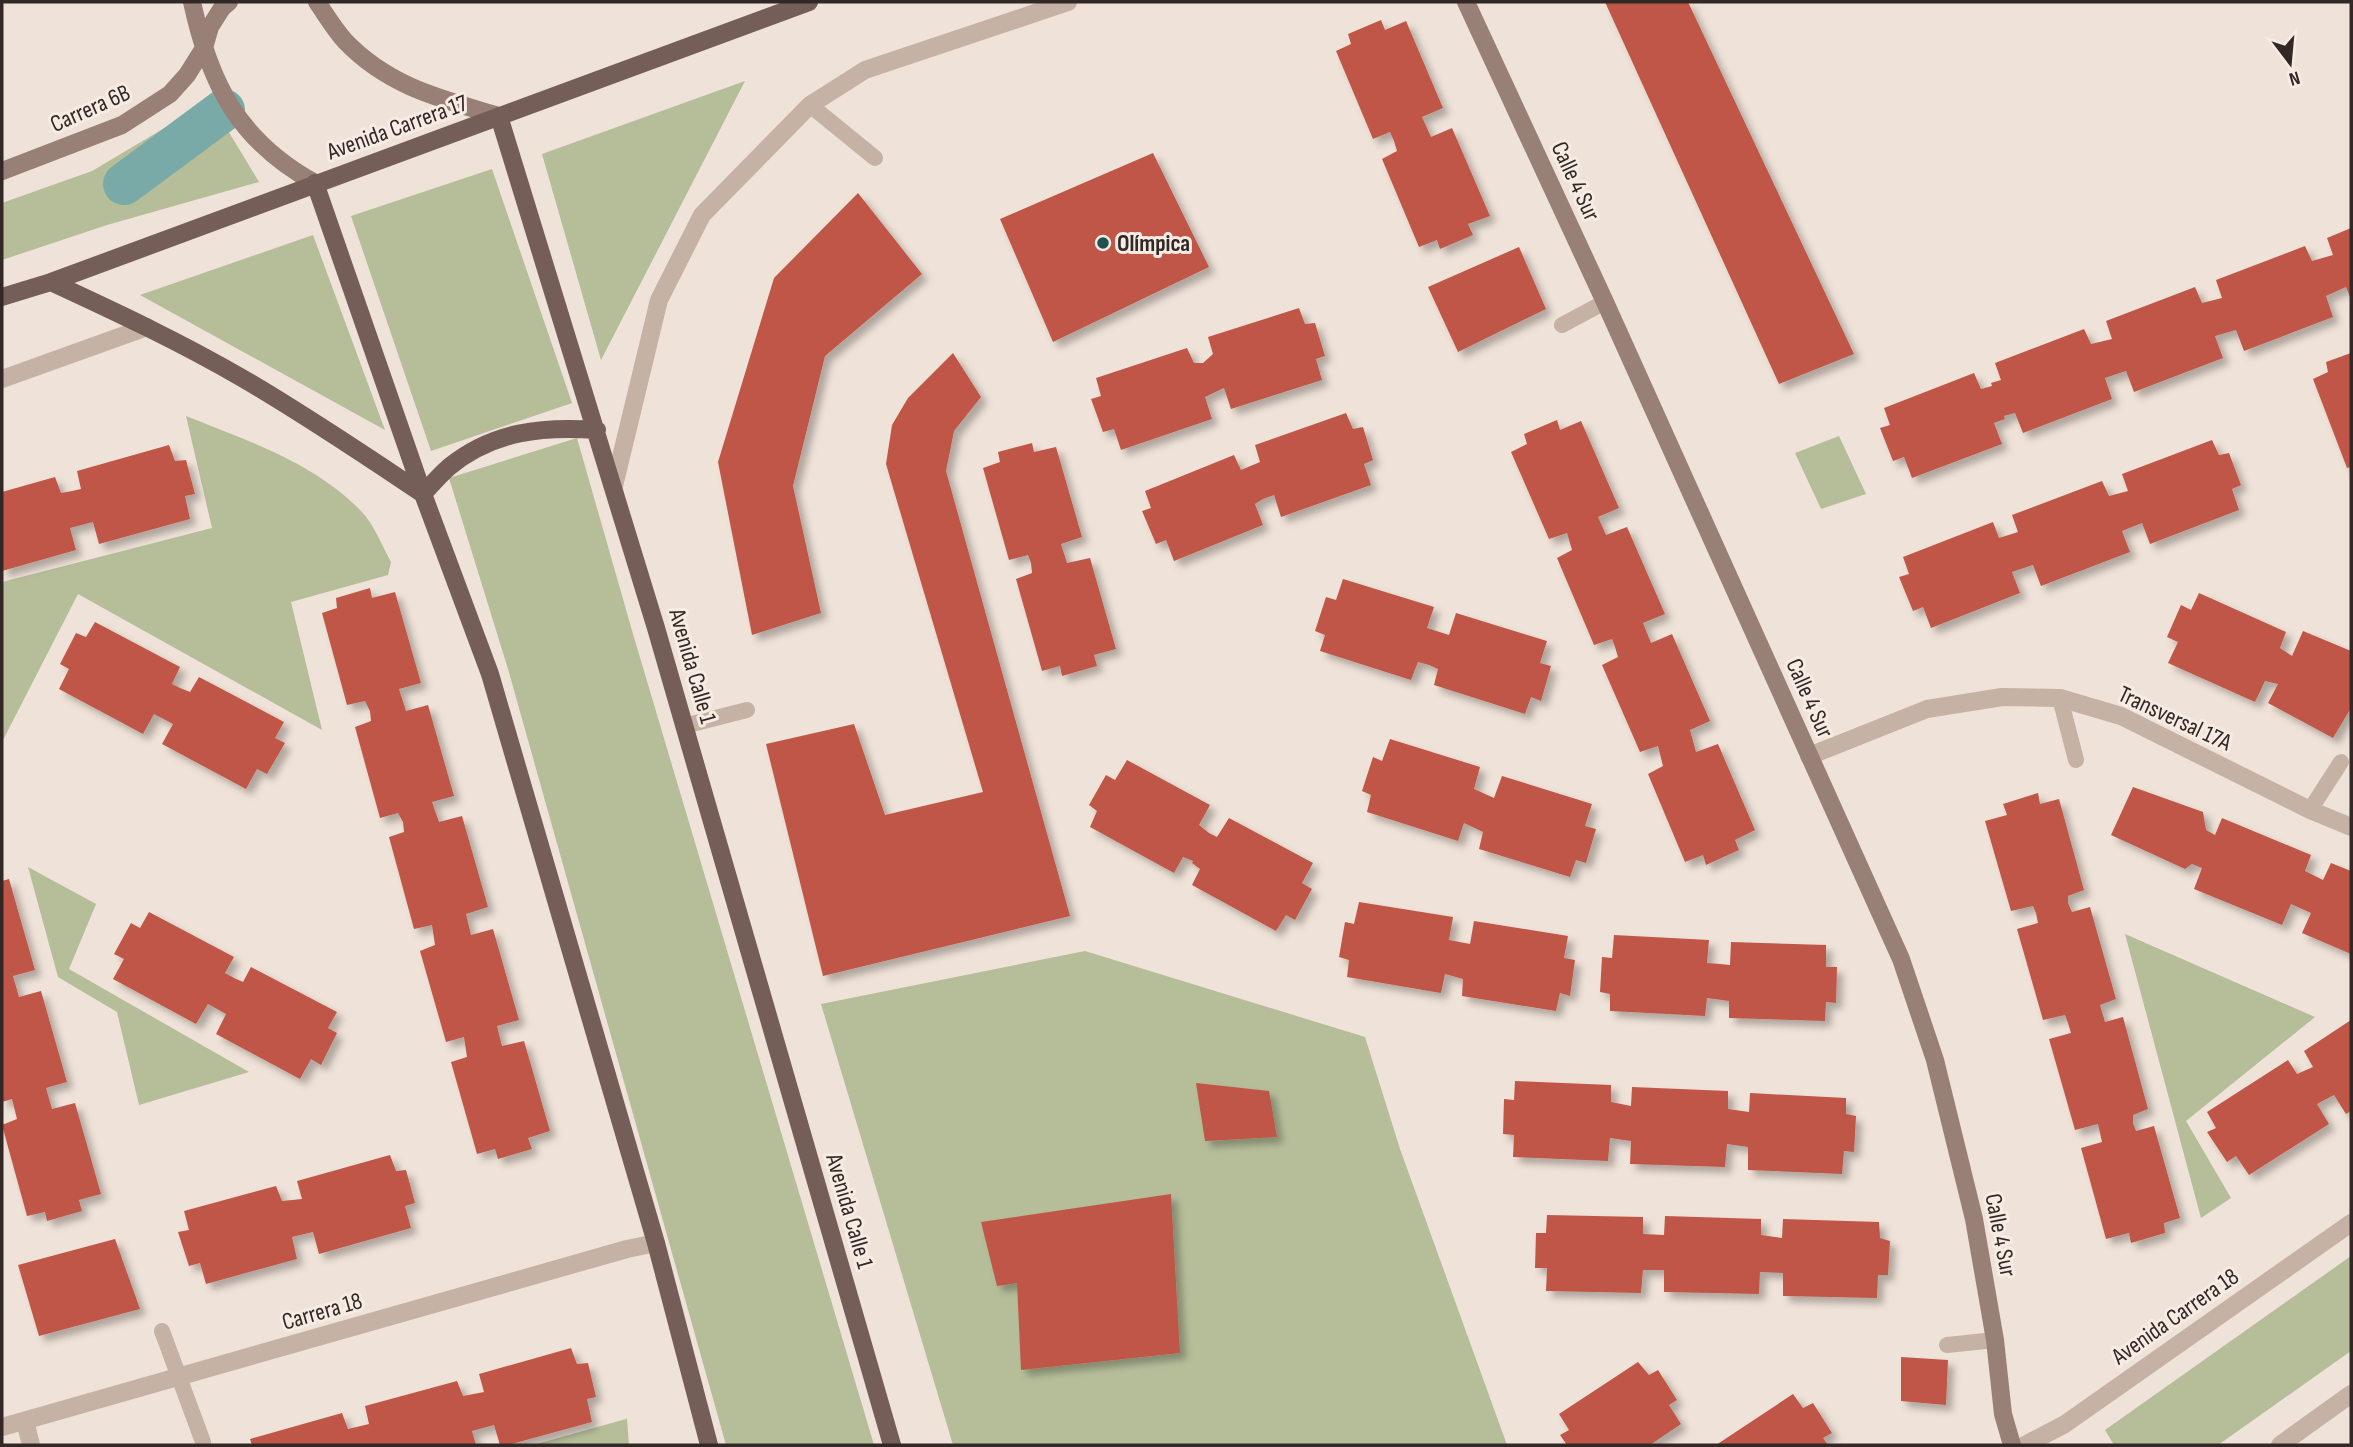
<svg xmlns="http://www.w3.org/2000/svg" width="2353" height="1447" font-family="'Sofia Sans Condensed',sans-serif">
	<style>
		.grass { fill: #b5bd99 }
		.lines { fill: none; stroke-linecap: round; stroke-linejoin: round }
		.canal { stroke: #79aaa7; stroke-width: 42 }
		.building { fill: #bf5746; filter: url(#shadow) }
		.service { stroke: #c6b1a5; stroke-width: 16 }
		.minor { stroke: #c6b1a5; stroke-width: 18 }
		.secondary { stroke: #998076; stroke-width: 18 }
		.primary { stroke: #745e57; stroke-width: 18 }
		.poi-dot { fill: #1e514f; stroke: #f7ece4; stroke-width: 2.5 }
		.labels { text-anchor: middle; stroke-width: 6; stroke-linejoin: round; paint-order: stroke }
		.street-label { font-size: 24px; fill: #322826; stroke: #f7ece4 }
		.poi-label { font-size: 24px; font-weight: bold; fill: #322826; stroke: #f7ece4; text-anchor: start }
	</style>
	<defs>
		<filter id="shadow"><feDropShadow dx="6" dy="6" stdDeviation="3.5" flood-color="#0004"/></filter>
	</defs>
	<rect width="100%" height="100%" fill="#efe2d8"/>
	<path class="grass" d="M 745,81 L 601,360 L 542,154 Z
		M 210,101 L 259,182 L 107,225 L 2,260 L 2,203 L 92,171 Z
		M 492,169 L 572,403 L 431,451 L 351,216 Z
		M 313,235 L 385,430 L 140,295 Z
		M 186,416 C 246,440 315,463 361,511 C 374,524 382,546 391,562 L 388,575 L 291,602 L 322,730 L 78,594 L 2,742 L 2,582 L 212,528 Z
		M 1839,436 L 1866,494 L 1821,509 L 1795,453 Z
		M 577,438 L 633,634 L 874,1445 L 726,1445 L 508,669 L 449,478 Z
		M 28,867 L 96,904 L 69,969 L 249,1072 L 139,1105 L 117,1012 L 58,977 Z
		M 2125,934 L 2315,1017 L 2186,1121 L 2231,1198 L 2201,1218 Z
		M 1085,951 L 1365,1037 L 1400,1149 L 1507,1445 L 953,1445 L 821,1004 Z
		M 2351,1256 L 2351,1351 L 2218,1445 L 2114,1445 L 2105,1430 Z
		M 627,1419 L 629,1445 L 533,1445 L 626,1419 Z"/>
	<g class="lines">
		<path class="canal" d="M 124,184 L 224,110"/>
	</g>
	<path class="building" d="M 1605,2 L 1688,2 L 1854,354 L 1779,384 Z
		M 1381,20 L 1385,30 L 1406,21 L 1443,108 L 1422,117 L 1427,128 L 1431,137 L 1452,128 L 1490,216 L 1468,224 L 1473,235 L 1440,249 L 1437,240 L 1419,247 L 1382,159 L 1397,151 L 1394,141 L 1390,132 L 1373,139 L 1336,51 L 1351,44 L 1348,34 Z
		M 1153,153 L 1209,267 L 1053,342 L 1000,219 Z
		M 858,193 L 922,274 L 825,356 L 793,486 L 821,613 L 752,635 L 718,462 L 774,278 Z
		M 2351,228 L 2351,299 L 2346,287 L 2326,296 L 2333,317 L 2244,351 L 2236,330 L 2215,336 L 2223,358 L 2134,392 L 2126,371 L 2105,378 L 2112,399 L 2023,433 L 2015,413 L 2004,416 L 2005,419 L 1994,423 L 2002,444 L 1912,478 L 1904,457 L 1893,461 L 1880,428 L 1890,425 L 1884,408 L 1974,373 L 1981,389 L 1992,386 L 1991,383 L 2001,380 L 1995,363 L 2084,329 L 2091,344 L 2112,339 L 2106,321 L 2195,287 L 2202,303 L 2222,298 L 2216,280 L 2305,246 L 2312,261 L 2333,255 L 2327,238 Z
		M 1519,247 L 1546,309 L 1458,352 L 1428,287 Z
		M 1299,308 L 1305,324 L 1315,323 L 1325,356 L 1316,359 L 1322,380 L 1231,409 L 1224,388 L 1205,397 L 1212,419 L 1121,450 L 1114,429 L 1103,432 L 1091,399 L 1101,396 L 1096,378 L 1187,348 L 1194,363 L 1203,363 L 1213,354 L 1208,337 Z
		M 953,353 L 981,397 L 954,431 L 946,471 L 1070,916 L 823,976 L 766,744 L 854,724 L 885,815 L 983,792 L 886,464 L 892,425 L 908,398 Z
		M 2351,353 L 2351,467 L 2347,468 L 2313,379 L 2328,372 L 2326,362 Z
		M 1346,413 L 1353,429 L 1363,427 L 1373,460 L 1364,464 L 1371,485 L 1281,517 L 1274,495 L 1263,499 L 1255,504 L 1263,525 L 1174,561 L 1166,540 L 1156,544 L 1142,511 L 1151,508 L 1145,491 L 1234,455 L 1241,470 L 1260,462 L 1255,445 Z
		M 1557,420 L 1560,430 L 1581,421 L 1619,508 L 1598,517 L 1606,535 L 1627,527 L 1665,614 L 1643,623 L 1651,643 L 1672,634 L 1710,721 L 1690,730 L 1696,752 L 1718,744 L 1755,830 L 1735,840 L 1739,850 L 1706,865 L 1703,855 L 1685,862 L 1648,774 L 1663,766 L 1658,746 L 1640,752 L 1602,665 L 1618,657 L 1615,647 L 1612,639 L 1594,645 L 1557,558 L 1572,550 L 1567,533 L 1549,539 L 1511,452 L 1527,444 L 1524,434 Z
		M 2212,440 L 2219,455 L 2229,453 L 2241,485 L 2232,489 L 2239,510 L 2150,544 L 2142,523 L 2122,531 L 2130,552 L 2041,586 L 2033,565 L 2012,572 L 2020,593 L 1931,628 L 1923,607 L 1913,611 L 1899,577 L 1909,574 L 1903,557 L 1993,522 L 1999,538 L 2018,532 L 2012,515 L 2102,481 L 2109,496 L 2128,491 L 2122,474 Z
		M 1032,443 L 1034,452 L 1056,447 L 1082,537 L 1061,544 L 1067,563 L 1090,558 L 1116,649 L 1094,655 L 1097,666 L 1062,676 L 1060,666 L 1042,671 L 1016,579 L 1032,573 L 1031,563 L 1028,555 L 1009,560 L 983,468 L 1000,462 L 998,452 Z
		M 169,445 L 175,461 L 186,460 L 195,494 L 185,496 L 190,519 L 99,544 L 93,522 L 70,528 L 76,550 L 2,571 L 2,492 L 55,477 L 61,493 L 72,491 L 81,489 L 77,471 Z
		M 1343,579 L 1434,607 L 1427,628 L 1449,635 L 1456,613 L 1547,641 L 1540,663 L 1551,666 L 1541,701 L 1531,697 L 1525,714 L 1434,685 L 1438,669 L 1429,665 L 1418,662 L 1411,680 L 1320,651 L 1325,635 L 1315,631 L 1326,597 L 1336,600 Z
		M 370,588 L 372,598 L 395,592 L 421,683 L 399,689 L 406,711 L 428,705 L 454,796 L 432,802 L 439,822 L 462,816 L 488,907 L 466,914 L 471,935 L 493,929 L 519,1020 L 497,1026 L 502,1046 L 524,1041 L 550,1131 L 528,1138 L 532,1149 L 498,1159 L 495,1149 L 477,1154 L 451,1062 L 467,1057 L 464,1037 L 446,1042 L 420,951 L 435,945 L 432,925 L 414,929 L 389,837 L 404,832 L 403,822 L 398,813 L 380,818 L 355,727 L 371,721 L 370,711 L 365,701 L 347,705 L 322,613 L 337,608 L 336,598 Z
		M 2199,593 L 2286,632 L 2280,648 L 2292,656 L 2303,631 L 2351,651 L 2351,708 L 2333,738 L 2268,703 L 2278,684 L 2265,681 L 2255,702 L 2168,663 L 2178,642 L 2167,637 L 2181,605 L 2191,610 Z
		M 95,622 L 180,667 L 172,684 L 180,688 L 190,692 L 199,677 L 284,722 L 275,738 L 285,743 L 267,774 L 257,769 L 246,789 L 162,744 L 173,724 L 154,714 L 143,734 L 59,689 L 69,669 L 60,664 L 76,633 L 86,637 Z
		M 1390,739 L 1480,767 L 1474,789 L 1494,798 L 1502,776 L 1592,804 L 1585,826 L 1596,829 L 1586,863 L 1576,860 L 1570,877 L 1479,849 L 1483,832 L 1464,823 L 1458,841 L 1367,812 L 1371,795 L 1362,791 L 1373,757 L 1382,761 Z
		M 1127,760 L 1210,805 L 1199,825 L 1209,833 L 1217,837 L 1229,818 L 1313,863 L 1302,883 L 1312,889 L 1295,920 L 1286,915 L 1276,931 L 1192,885 L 1200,869 L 1192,863 L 1193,861 L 1183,857 L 1174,873 L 1090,827 L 1097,811 L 1089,805 L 1106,775 L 1115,780 Z
		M 2133,787 L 2203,812 L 2206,830 L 2215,835 L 2222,818 L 2311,855 L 2305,871 L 2323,880 L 2331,863 L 2351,871 L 2351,954 L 2302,933 L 2311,913 L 2291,904 L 2282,925 L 2194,889 L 2202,868 L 2192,864 L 2185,869 L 2111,835 Z
		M 2038,793 L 2040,804 L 2059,799 L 2084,890 L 2068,896 L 2068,903 L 2072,912 L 2090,907 L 2116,999 L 2100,1005 L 2105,1022 L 2123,1017 L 2148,1109 L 2133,1115 L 2133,1123 L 2136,1131 L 2154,1126 L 2180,1218 L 2164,1223 L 2165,1233 L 2131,1243 L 2129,1233 L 2106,1239 L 2081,1148 L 2102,1142 L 2098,1124 L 2075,1130 L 2049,1039 L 2071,1033 L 2068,1023 L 2065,1015 L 2043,1020 L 2017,929 L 2038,923 L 2036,913 L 2033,906 L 2011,911 L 1985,821 L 2007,815 L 2003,804 Z
		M 9,879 L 35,970 L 13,976 L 19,997 L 41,991 L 67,1082 L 46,1088 L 52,1109 L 75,1103 L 101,1194 L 79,1200 L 82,1211 L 47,1221 L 45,1212 L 27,1216 L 2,1125 L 17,1119 L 12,1099 L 2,1102 L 2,881 Z
		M 1359,902 L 1453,917 L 1449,940 L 1470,944 L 1474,921 L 1568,936 L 1564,958 L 1575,960 L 1570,996 L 1560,993 L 1556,1011 L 1462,996 L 1463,979 L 1445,974 L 1441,993 L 1347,977 L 1349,960 L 1339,957 L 1345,922 L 1354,924 Z
		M 149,912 L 234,957 L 225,973 L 234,978 L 243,982 L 251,967 L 337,1012 L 328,1028 L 337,1033 L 321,1065 L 311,1059 L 300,1079 L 216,1034 L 226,1014 L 208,1004 L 196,1024 L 113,979 L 124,959 L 114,954 L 131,923 L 140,928 Z
		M 1614,935 L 1709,940 L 1707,963 L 1720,964 L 1730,965 L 1731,942 L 1826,945 L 1826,967 L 1837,967 L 1836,1003 L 1826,1002 L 1825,1021 L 1729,1018 L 1729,1001 L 1707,998 L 1705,1016 L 1610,1011 L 1610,994 L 1600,992 L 1602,957 L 1612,958 Z
		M 2351,1020 L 2351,1111 L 2346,1114 L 2334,1095 L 2317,1104 L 2329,1124 L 2249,1175 L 2236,1156 L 2227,1162 L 2207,1132 L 2216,1128 L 2207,1112 L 2288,1060 L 2297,1074 L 2313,1067 L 2304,1051 Z
		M 1515,1081 L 1611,1085 L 1611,1102 L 1631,1106 L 1632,1087 L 1728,1091 L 1728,1109 L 1749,1112 L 1750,1093 L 1846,1098 L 1846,1114 L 1856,1116 L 1854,1152 L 1844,1151 L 1842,1174 L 1748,1170 L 1748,1147 L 1727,1144 L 1725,1167 L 1630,1164 L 1631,1141 L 1610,1138 L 1608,1161 L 1513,1157 L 1514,1135 L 1503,1134 L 1504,1099 L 1514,1100 Z
		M 1196,1083 L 1269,1091 L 1277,1137 L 1205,1141 Z
		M 390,1155 L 396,1171 L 406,1170 L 415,1203 L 405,1206 L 411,1228 L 319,1254 L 313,1232 L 292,1237 L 297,1259 L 206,1284 L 200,1263 L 189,1266 L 178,1232 L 189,1230 L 184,1211 L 276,1186 L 282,1201 L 302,1199 L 297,1181 Z
		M 1171,1194 L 1180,1353 L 1021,1370 L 1017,1283 L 997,1286 L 981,1222 Z
		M 1547,1215 L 1643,1217 L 1643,1234 L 1664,1235 L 1665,1216 L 1761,1219 L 1761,1235 L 1782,1238 L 1783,1219 L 1879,1222 L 1880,1238 L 1890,1241 L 1888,1275 L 1878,1275 L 1877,1298 L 1783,1296 L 1783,1273 L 1760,1272 L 1759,1294 L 1664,1292 L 1664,1270 L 1643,1270 L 1641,1293 L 1546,1291 L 1547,1268 L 1535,1268 L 1536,1233 L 1546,1233 Z
		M 115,1239 L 140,1309 L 39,1336 L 18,1265 Z
		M 571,1348 L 577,1364 L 588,1363 L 596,1397 L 587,1399 L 592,1422 L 508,1445 L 500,1445 L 494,1425 L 472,1431 L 476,1445 L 252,1445 L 250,1439 L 342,1413 L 348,1429 L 369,1424 L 365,1406 L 457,1381 L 463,1396 L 484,1392 L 479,1374 Z
		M 1901,1357 L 1948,1360 L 1946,1405 L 1901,1401 Z
		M 1638,1362 L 1649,1375 L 1658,1370 L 1677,1400 L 1669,1405 L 1681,1424 L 1650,1445 L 1567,1445 L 1560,1435 L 1569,1430 L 1559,1414 Z
		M 1793,1394 L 1803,1408 L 1813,1403 L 1832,1433 L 1823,1438 L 1828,1445 L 1716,1445 Z"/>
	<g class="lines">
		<path class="service" d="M 810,105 L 875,158
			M 1562,325 L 1605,302
			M 2060,698 L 2076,760
			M 684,726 L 747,710
			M 2310,810 L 2341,762
			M 162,1331 L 203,1442
			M 1947,1345 L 1995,1340"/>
		<path class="minor" d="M 2,379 L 147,327
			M 614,486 L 659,300 L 702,215 L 810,105 L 865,70 L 1068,2
			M 1809,756 L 1927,709 L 2002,697 L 2060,698 L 2121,716 L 2310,810 L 2351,827
			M 25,1421 L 31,1445
			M 2,1427 L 627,1249 L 656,1243
			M 2025,1445 L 2065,1424 L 2351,1223
			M 2280,1445 L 2351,1394"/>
		<path class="secondary" d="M 192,2 C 210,85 239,141 315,183
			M 317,2 C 326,15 335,30 345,41 C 389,87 442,99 499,116
			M 1466,2 L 1605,302 L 1901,959 L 1935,1060 L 1974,1219 L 1995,1340 L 2003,1414 L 2012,1445
			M 2,171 L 122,125 L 170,94 L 187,75 L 204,48 L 210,27 L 222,8 L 229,2"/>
		<path class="primary" d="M 499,116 L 656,628 L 892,1445
			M 315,183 L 423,494 L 490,674 L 656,1243 L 709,1445
			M 51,282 C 116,312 180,342 242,378 C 304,414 363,454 423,494 C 431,485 440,475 449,467 C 493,431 543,426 597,430
			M 2,297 L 51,282 L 809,2"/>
	</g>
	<circle class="poi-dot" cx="1103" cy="243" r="7"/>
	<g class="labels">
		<g class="street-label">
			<text transform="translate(90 108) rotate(-24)" y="8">Carrera 6B</text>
			<text transform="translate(397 127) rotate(-20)" y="8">Avenida Carrera 17</text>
			<text transform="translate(1576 181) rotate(65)" y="8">Calle 4 Sur</text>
			<text transform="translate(693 666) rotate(74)" y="8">Avenida Calle 1</text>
			<text transform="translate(1810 698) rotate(66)" y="8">Calle 4 Sur</text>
			<text transform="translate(2175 718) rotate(25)" y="8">Transversal 17A</text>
			<text transform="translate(850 1211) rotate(74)" y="8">Avenida Calle 1</text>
			<text transform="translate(2001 1235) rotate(79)" y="8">Calle 4 Sur</text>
			<text transform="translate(322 1311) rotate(-16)" y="8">Carrera 18</text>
			<text transform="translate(2175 1316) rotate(-35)" y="8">Avenida Carrera 18</text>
		</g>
		<g class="poi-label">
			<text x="1117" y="251">Olímpica</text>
		</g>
	</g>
	<rect width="2353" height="1447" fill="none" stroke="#322826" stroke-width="7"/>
	<g transform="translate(2290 63) rotate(164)" stroke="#f7ece4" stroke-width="5" paint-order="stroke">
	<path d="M0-5L12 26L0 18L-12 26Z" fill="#322826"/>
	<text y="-10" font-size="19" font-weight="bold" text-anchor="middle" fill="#322826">N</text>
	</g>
</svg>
